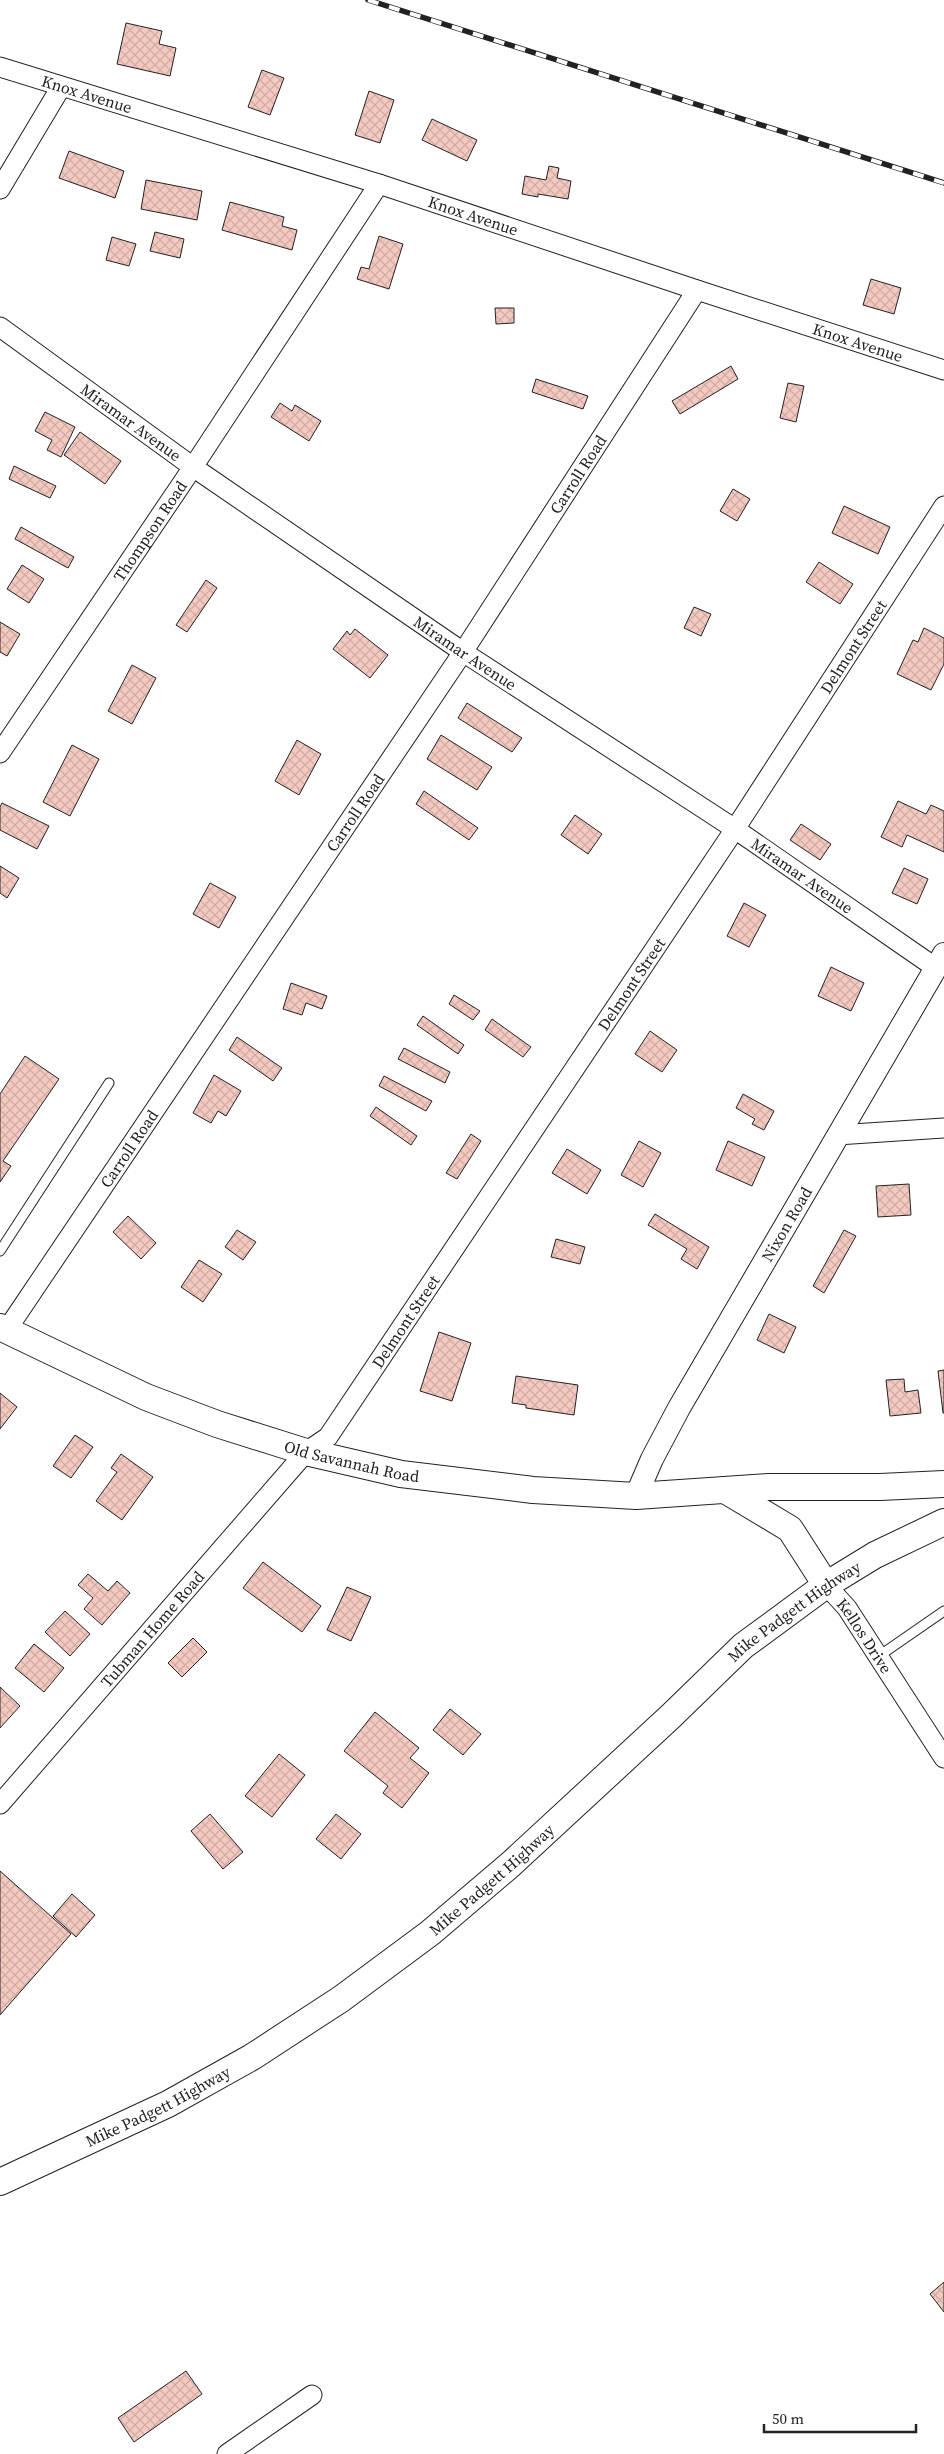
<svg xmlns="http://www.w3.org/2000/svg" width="944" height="2454" font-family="'Source Serif 4',serif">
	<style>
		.building { fill: url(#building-cross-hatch); stroke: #222 }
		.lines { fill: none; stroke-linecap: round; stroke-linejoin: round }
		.service-casing { stroke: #222; stroke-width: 11 }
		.minor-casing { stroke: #222; stroke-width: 21 }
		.tertiary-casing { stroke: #222; stroke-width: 24 }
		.secondary-casing { stroke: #222; stroke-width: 28 }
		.service { stroke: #fff; stroke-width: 9 }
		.minor { stroke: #fff; stroke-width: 19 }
		.tertiary { stroke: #fff; stroke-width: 22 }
		.secondary { stroke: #fff; stroke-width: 26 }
		.rail-casing { stroke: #222; stroke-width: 5.5 }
		.rail { stroke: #fff; stroke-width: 4; stroke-dasharray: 11; stroke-linecap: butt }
		.labels { text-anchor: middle; stroke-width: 4; stroke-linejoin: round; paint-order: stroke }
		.street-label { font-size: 16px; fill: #222; stroke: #fff }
	</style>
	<defs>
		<pattern id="building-cross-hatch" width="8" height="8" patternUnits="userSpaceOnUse" patternTransform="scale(1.25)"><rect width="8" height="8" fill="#f3c9c0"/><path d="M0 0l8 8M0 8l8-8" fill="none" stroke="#d0aca5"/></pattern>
	</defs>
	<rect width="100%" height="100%" fill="#fff"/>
	<path class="building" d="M 126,23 L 162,31 L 159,44 L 176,48 L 170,76 L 117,64 Z
		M 262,70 L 284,78 L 270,115 L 248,107 Z
		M 369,91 L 394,100 L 380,143 L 355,135 Z
		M 432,119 L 477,140 L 467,161 L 422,140 Z
		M 69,151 L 124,171 L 115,198 L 59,178 Z
		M 549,166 L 559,168 L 557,178 L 571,181 L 568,199 L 538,194 L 538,197 L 522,194 L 525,176 L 546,180 Z
		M 146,180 L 202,191 L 197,220 L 141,209 Z
		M 230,202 L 284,217 L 282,226 L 297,230 L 292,250 L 222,230 Z
		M 155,232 L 184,239 L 180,258 L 150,251 Z
		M 379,236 L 403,244 L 389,289 L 357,279 L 361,267 L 369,269 Z
		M 112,237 L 136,244 L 129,266 L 106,260 Z
		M 871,279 L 901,288 L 894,314 L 863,305 Z
		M 495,308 L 514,308 L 514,323 L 496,324 Z
		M 731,366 L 738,379 L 680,414 L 672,401 Z
		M 536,379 L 588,396 L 583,409 L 532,392 Z
		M 788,383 L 804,386 L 796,422 L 780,418 Z
		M 280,403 L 292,411 L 295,405 L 321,421 L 309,441 L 271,417 Z
		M 45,412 L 75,427 L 61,457 L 47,450 L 52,440 L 35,431 Z
		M 80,432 L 121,461 L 105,484 L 64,455 Z
		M 14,466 L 56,486 L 50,498 L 9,479 Z
		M 733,489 L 750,499 L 737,521 L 720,511 Z
		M 844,506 L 890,527 L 878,554 L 832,533 Z
		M 21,527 L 74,557 L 68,568 L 15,539 Z
		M 819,562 L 853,584 L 840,604 L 806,582 Z
		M 22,565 L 44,579 L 29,603 L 7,589 Z
		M 206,580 L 217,588 L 187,632 L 176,625 Z
		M 694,607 L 711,614 L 701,636 L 684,628 Z
		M 0,622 L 20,634 L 7,656 L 0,652 Z
		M 924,628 L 944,638 L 944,664 L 931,690 L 897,674 L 913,640 L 918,642 Z
		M 355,629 L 388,655 L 370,678 L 333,649 L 347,631 L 350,635 Z
		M 132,665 L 156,678 L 132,724 L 108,711 Z
		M 467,703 L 522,738 L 512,752 L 458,718 Z
		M 441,735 L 492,767 L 477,790 L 427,759 Z
		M 297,740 L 321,754 L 299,795 L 275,781 Z
		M 72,745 L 99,759 L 70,816 L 43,802 Z
		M 424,791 L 478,828 L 469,840 L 416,804 Z
		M 898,801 L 926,814 L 931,805 L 944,811 L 944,852 L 907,835 L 902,847 L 881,837 Z
		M 2,803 L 49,826 L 37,849 L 0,830 L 0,807 Z
		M 575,815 L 602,834 L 588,854 L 561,835 Z
		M 801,824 L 831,844 L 820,860 L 790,840 Z
		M 0,866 L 19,878 L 7,898 L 0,893 Z
		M 904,868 L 928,879 L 917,904 L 892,893 Z
		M 210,883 L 236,897 L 219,928 L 193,914 Z
		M 744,903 L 766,915 L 749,947 L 727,936 Z
		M 831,967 L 864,983 L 851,1011 L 818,996 Z
		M 291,983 L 327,996 L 322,1009 L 306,1003 L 302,1015 L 283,1009 Z
		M 454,995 L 480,1011 L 473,1020 L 449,1004 Z
		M 423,1016 L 464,1045 L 458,1054 L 417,1025 Z
		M 492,1019 L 531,1047 L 523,1057 L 485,1030 Z
		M 650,1031 L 677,1050 L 662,1072 L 635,1054 Z
		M 237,1037 L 282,1068 L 273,1081 L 229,1050 Z
		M 404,1048 L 450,1072 L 445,1083 L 398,1059 Z
		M 25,1056 L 59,1079 L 3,1161 L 11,1166 L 0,1182 L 0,1094 Z
		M 214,1075 L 241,1091 L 226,1116 L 218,1111 L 211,1123 L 193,1113 Z
		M 384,1076 L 432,1101 L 426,1111 L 379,1086 Z
		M 743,1094 L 774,1111 L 764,1130 L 752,1124 L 755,1119 L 736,1108 Z
		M 376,1107 L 417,1136 L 411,1145 L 370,1116 Z
		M 471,1134 L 481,1141 L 457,1179 L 446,1173 Z
		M 639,1141 L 661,1153 L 643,1187 L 621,1175 Z
		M 728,1141 L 765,1157 L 752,1186 L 716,1170 Z
		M 567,1149 L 601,1170 L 587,1194 L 552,1173 Z
		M 909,1184 L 911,1215 L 878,1217 L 876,1186 Z
		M 655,1214 L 709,1247 L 697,1269 L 681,1259 L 687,1249 L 648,1225 Z
		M 128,1216 L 156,1243 L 141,1259 L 113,1232 Z
		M 237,1230 L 256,1242 L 243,1260 L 225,1247 Z
		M 844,1230 L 856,1236 L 824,1293 L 813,1286 Z
		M 556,1239 L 585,1247 L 580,1264 L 551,1257 Z
		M 199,1260 L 222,1274 L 203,1302 L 181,1287 Z
		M 769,1314 L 796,1327 L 784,1353 L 757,1340 Z
		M 439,1332 L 471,1343 L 452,1401 L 420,1391 Z
		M 944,1370 L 944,1413 L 943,1413 L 938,1371 Z
		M 516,1376 L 578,1385 L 574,1415 L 526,1408 L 526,1405 L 512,1403 Z
		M 904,1379 L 905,1392 L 918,1390 L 921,1413 L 890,1416 L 886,1380 Z
		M 0,1393 L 17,1407 L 0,1429 Z
		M 75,1435 L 93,1447 L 71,1478 L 53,1466 Z
		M 121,1454 L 153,1477 L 122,1520 L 96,1501 L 117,1472 L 111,1468 Z
		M 263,1562 L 321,1606 L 302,1632 L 243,1588 Z
		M 88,1574 L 108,1591 L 117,1581 L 130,1593 L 102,1625 L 84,1609 L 93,1598 L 78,1585 Z
		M 347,1587 L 371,1597 L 351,1641 L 327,1630 Z
		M 65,1611 L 90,1634 L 70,1656 L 45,1632 Z
		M 193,1638 L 207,1652 L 182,1677 L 168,1663 Z
		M 34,1644 L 64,1668 L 44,1692 L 15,1668 Z
		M 0,1687 L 20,1706 L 0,1728 Z
		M 450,1709 L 481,1734 L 463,1755 L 433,1730 Z
		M 375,1712 L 419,1748 L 410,1758 L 429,1773 L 402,1808 L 383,1793 L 388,1786 L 344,1751 Z
		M 279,1754 L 305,1775 L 272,1817 L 245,1796 Z
		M 210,1814 L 243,1852 L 223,1869 L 191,1831 Z
		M 336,1814 L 361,1834 L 341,1859 L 316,1839 Z
		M 0,1871 L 71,1934 L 0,2015 Z
		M 72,1894 L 95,1915 L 76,1937 L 53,1916 Z
		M 944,2282 L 944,2312 L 930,2294 Z
		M 186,2371 L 202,2394 L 134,2442 L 118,2418 Z"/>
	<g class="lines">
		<defs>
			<path id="service" d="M 0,1251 L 109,1083
				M 879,1656 L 944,1611"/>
			<g id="minor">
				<path id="s1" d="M 0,67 L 379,184 L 697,290 L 944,370"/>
				<path d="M 0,189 L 61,87"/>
				<path id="s2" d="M 0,327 L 193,467 L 463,652 L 735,829 L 936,968"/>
				<path id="s3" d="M 0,753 L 193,467 L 379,184"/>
				<path d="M 837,1135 L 944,1128"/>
				<path id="s4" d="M 6,1331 L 463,652 L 697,290"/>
				<path id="s5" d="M 826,1585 L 847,1608 L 944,1758"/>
				<path id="s6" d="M 0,1804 L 306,1452 L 328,1437 L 735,829 L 944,506"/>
				<path d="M 227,2454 L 312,2395"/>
			</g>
			<g id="tertiary">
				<path id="s7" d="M 636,1496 L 652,1459 L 679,1408 L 944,954"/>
			</g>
			<g id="secondary">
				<path id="s8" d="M 0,1327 L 146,1397 L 217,1424 L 306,1452 L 401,1474 L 533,1490 L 636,1496 L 768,1487 L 880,1487 L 944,1484"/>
				<path d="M 725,1490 L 790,1529 L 826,1585"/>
				<path id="s9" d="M 0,2182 L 168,2104 L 252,2057 L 341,1999 L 430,1933 L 511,1864 L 671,1716 L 743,1646 L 826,1585 L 875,1555 L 944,1522"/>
			</g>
		</defs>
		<use href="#service" class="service-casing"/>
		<use href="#minor" class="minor-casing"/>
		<use href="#tertiary" class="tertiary-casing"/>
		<use href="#secondary" class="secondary-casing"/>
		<use href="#service" class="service"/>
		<use href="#minor" class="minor"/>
		<use href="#tertiary" class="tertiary"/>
		<use href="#secondary" class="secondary"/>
		<defs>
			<path id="rail" d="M 368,0 L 944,183"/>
		</defs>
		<use href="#rail" class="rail-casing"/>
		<use href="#rail" class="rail"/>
	</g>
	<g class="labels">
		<g class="street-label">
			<text dy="6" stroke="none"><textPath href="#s1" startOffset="91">Knox Avenue</textPath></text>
			<text dy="6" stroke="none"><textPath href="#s1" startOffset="496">Knox Avenue</textPath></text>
			<text dy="6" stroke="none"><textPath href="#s1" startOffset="901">Knox Avenue</textPath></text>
			<text dy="6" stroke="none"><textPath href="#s2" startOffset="162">Miramar Avenue</textPath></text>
			<text dy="6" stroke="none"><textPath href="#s4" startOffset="1030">Carroll Road</textPath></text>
			<text dy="6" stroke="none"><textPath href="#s3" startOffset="268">Thompson Road</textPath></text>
			<text dy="6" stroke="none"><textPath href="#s6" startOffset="1442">Delmont Street</textPath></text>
			<text dy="6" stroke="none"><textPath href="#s2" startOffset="568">Miramar Avenue</textPath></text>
			<text dy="6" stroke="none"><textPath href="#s4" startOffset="625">Carroll Road</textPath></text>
			<text dy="6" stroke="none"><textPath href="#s2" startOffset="972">Miramar Avenue</textPath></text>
			<text dy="6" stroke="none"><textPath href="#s6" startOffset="1038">Delmont Street</textPath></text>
			<text dy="6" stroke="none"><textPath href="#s4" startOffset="220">Carroll Road</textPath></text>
			<text dy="6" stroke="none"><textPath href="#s7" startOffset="311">Nixon Road</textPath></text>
			<text dy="6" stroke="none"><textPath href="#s6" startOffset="632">Delmont Street</textPath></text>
			<text dy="6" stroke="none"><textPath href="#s8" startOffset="378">Old Savannah Road</textPath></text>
			<text dy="6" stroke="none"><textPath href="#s9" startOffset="985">Mike Padgett Highway</textPath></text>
			<text dy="6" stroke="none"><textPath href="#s6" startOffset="232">Tubman Home Road</textPath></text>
			<text dy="6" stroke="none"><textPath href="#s5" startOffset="64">Kellos Drive</textPath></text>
			<text dy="6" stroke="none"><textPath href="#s9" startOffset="580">Mike Padgett Highway</textPath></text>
			<text dy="6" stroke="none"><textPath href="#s9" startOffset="175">Mike Padgett Highway</textPath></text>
		</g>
	</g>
	<path d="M764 2424v8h152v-8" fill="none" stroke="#222222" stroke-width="2.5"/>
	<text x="772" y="2424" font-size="15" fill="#222222" stroke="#ffffff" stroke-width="4" paint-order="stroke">50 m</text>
</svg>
